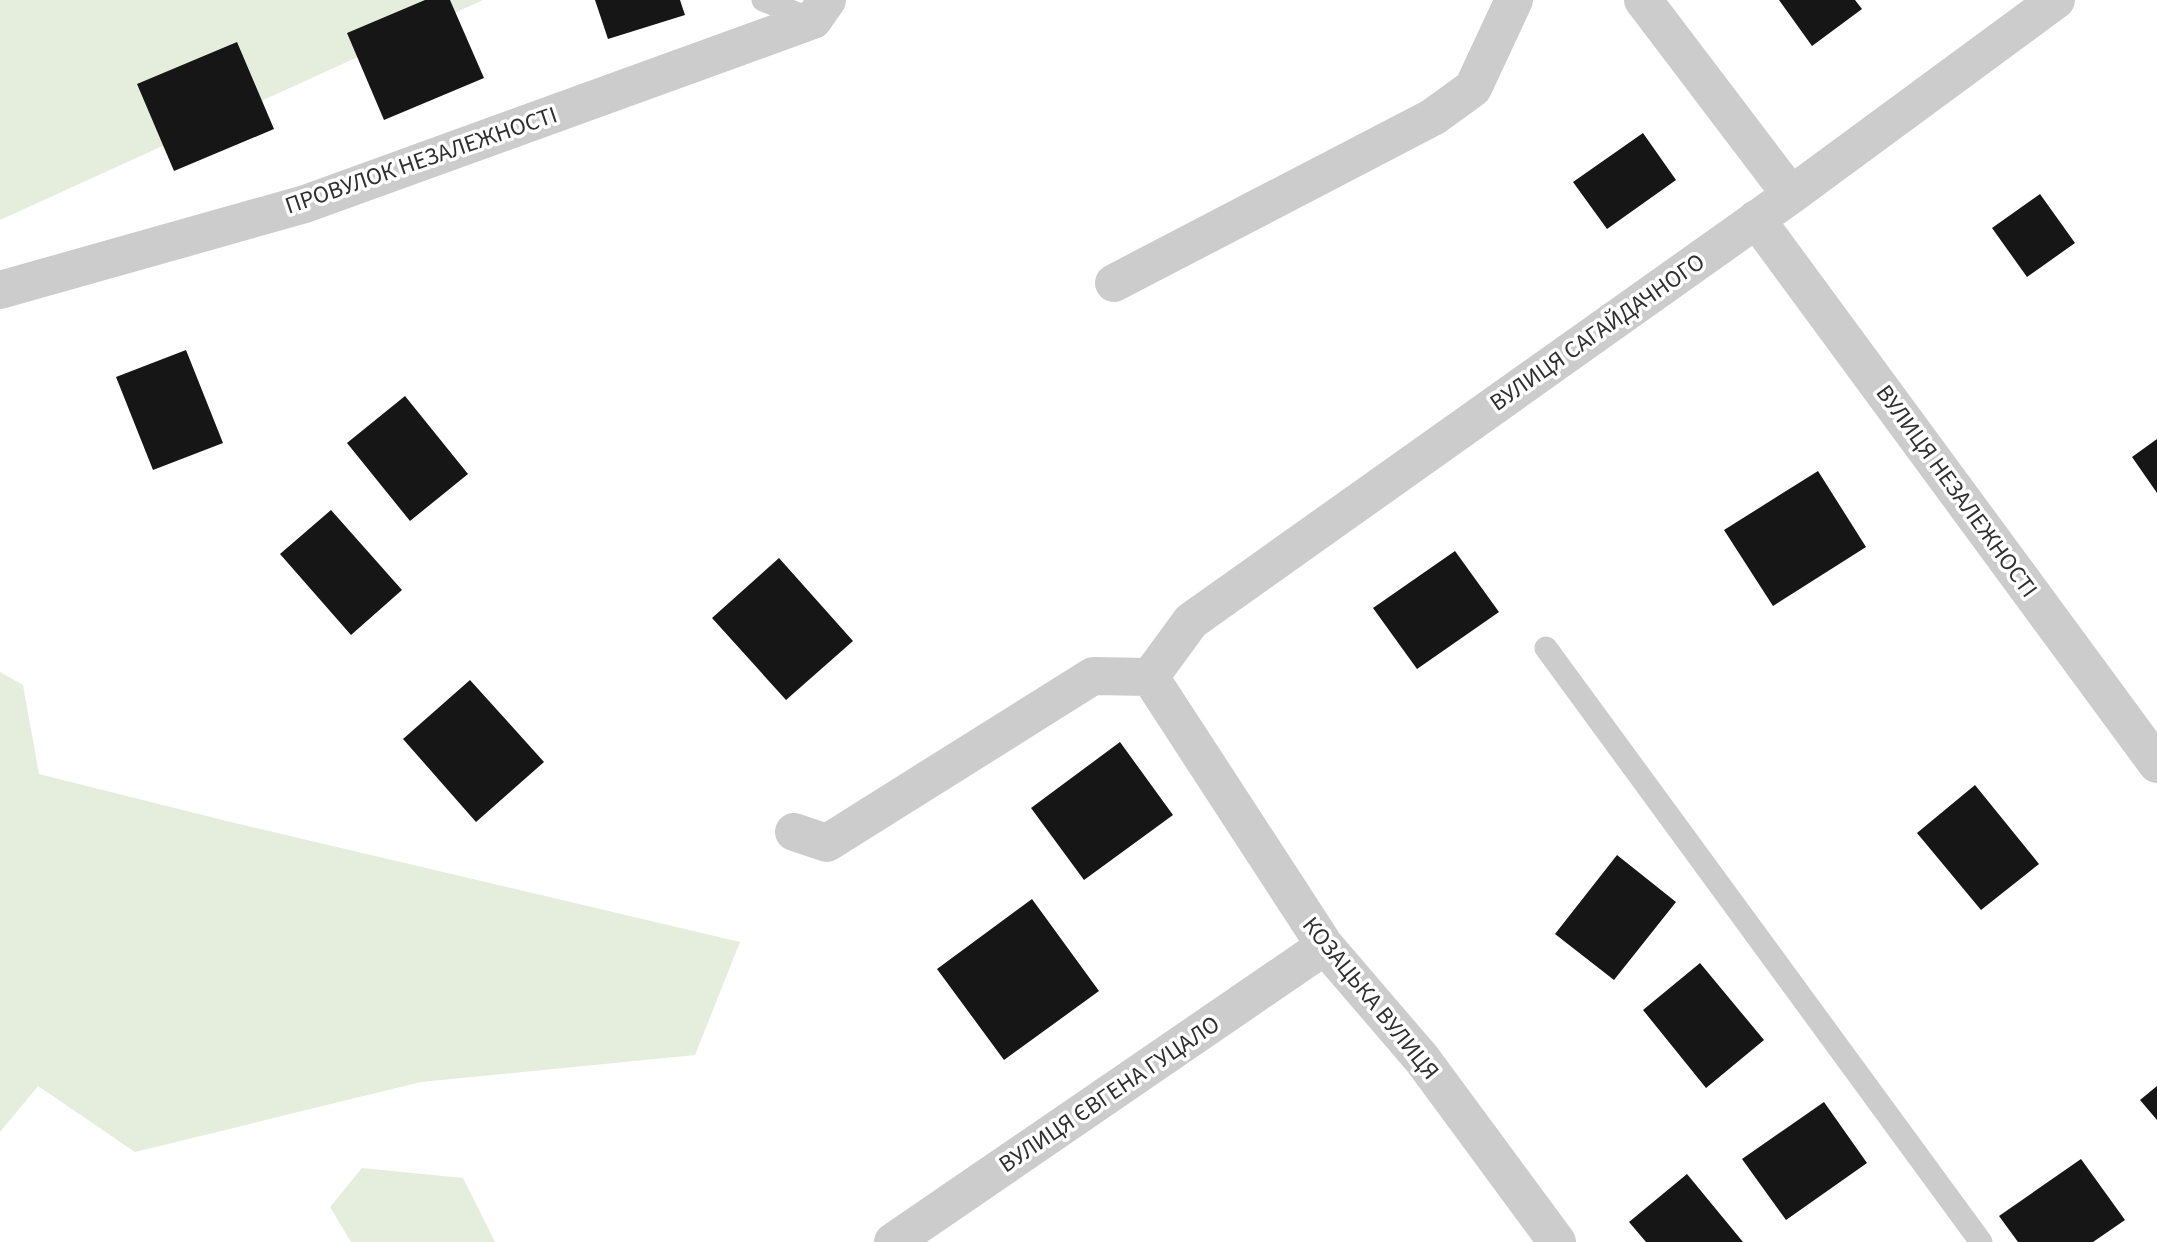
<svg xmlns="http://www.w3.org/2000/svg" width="2157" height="1242" font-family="'Source Sans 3',sans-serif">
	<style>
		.green { fill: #e5eddc }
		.building { fill: #161616 }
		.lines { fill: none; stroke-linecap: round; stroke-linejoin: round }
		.lane { stroke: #ccc; stroke-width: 23 }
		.street { stroke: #ccc; stroke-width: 38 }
		.labels { text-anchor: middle; stroke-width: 7; stroke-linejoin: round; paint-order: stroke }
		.street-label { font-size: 24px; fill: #2f2f2f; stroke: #fff }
	</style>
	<rect width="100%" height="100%" fill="#fff"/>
	<path class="green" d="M 0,0 L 483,0 L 0,220 Z
		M 0,672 L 23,685 L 39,774 L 235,823 L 740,942 L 695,1055 L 421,1082 L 135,1152 L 38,1086 L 0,1132 Z
		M 362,1168 L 463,1178 L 495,1242 L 351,1242 L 330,1207 Z"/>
	<path class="building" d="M 425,0 L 450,0 L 484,78 L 384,120 L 347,33 Z
		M 595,0 L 680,0 L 685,15 L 608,39 Z
		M 1779,0 L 1855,0 L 1862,9 L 1812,46 Z
		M 237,42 L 274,129 L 174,171 L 137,84 Z
		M 1643,133 L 1676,180 L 1607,229 L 1573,182 Z
		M 2040,194 L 2075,243 L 2027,277 L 1992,228 Z
		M 186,350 L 223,443 L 153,470 L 116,377 Z
		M 405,396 L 468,474 L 410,521 L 347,443 Z
		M 2157,439 L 2157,493 L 2132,457 Z
		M 1818,471 L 1866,547 L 1773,606 L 1724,530 Z
		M 331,510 L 402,590 L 351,635 L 280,554 Z
		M 1455,551 L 1499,612 L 1417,669 L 1373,608 Z
		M 779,558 L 853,641 L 786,700 L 712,618 Z
		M 470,680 L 544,762 L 476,822 L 403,739 Z
		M 1120,742 L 1173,815 L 1084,880 L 1031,808 Z
		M 1975,785 L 2039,864 L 1981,910 L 1917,833 Z
		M 1617,855 L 1676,902 L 1614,980 L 1555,934 Z
		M 1032,899 L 1099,991 L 1004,1060 L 937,969 Z
		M 1700,963 L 1764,1040 L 1706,1088 L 1643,1010 Z
		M 2157,1086 L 2157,1120 L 2140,1100 Z
		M 1824,1102 L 1867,1163 L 1786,1220 L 1742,1159 Z
		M 2081,1159 L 2125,1220 L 2093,1242 L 2018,1242 L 1999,1216 Z
		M 1687,1174 L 1743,1242 L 1646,1242 L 1629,1222 Z"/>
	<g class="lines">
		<path class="lane" d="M 763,0 L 813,20
			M 1546,648 L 1981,1242"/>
		<path class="street" d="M 1643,0 L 1791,195
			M 1756,219 L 2157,764
			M 1114,283 L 1433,117 L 1473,88 L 1514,0
			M 0,290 L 305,204 L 813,20 L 827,0
			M 1150,677 L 1191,621 L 1791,195 L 2056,0
			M 1150,677 L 1325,946 L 1422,1059 L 1557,1242
			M 794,832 L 827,843 L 1093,676 L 1150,677
			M 893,1242 L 1325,946"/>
	</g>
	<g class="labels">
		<g class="street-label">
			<text transform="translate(421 160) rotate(-19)" y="8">ПРОВУЛОК НЕЗАЛЕЖНОСТІ</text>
			<text transform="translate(1597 332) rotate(-35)" y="8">ВУЛИЦЯ САГАЙДАЧНОГО</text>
			<text transform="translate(1957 491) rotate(54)" y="8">ВУЛИЦЯ НЕЗАЛЕЖНОСТІ</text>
			<text transform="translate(1371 998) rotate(51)" y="8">КОЗАЦЬКА ВУЛИЦЯ</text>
			<text transform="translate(1109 1094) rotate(-34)" y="8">ВУЛИЦЯ ЄВГЕНА ГУЦАЛО</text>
		</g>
	</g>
</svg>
